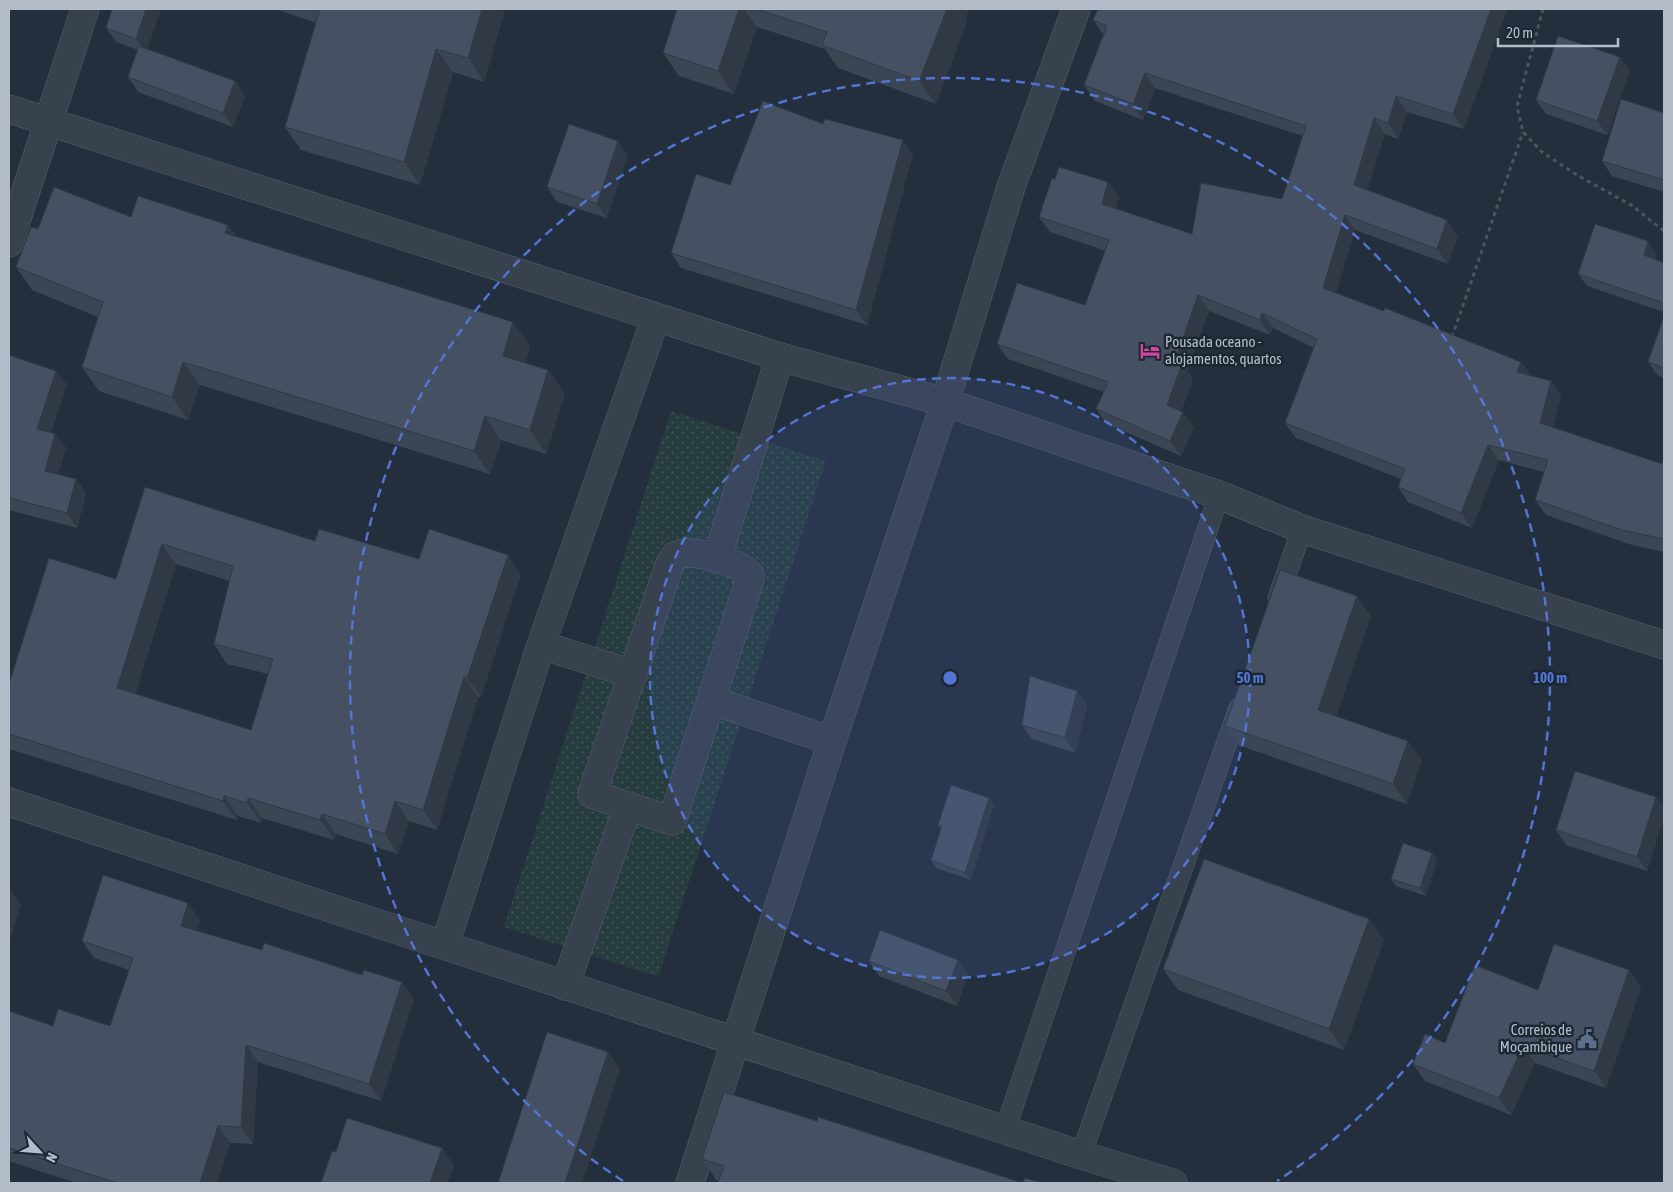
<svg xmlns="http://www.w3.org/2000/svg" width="1673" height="1192" font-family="'Asap Condensed',sans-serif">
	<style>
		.park { fill: url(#park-dots) }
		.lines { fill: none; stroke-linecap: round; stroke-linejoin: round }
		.service-casing { stroke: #565f6c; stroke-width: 21 }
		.pedestrian-casing { stroke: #565f6c; stroke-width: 29 }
		.minor-casing { stroke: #565f6c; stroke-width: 29 }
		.path { stroke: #44595c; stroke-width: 3; stroke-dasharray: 4 4; stroke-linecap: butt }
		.service { stroke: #38414e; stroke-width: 20 }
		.pedestrian { stroke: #38414e; stroke-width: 28 }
		.minor { stroke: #38414e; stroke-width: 28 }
		.wall { fill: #3b4654; fill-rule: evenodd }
		.shaded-wall { fill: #303945 }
		.building { fill: #455162; stroke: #303945; fill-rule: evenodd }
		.ring { fill: none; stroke: #5274d3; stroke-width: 2.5; stroke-dasharray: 9 6 }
		.labels { text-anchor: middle; stroke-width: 5; stroke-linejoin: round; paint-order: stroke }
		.poi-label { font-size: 15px; fill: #b4bcc9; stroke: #1d2633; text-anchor: start }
		.centre { fill: #5274d3; stroke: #1d2633; stroke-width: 2.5 }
		.ring-label { font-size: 15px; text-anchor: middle; font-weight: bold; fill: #5274d3; stroke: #1d2633; stroke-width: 5; stroke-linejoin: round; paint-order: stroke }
	</style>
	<defs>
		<pattern id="park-dots" width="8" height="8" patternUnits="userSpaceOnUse" patternTransform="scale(1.25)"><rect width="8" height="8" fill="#263c3f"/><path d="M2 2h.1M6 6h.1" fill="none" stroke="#435659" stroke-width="1.8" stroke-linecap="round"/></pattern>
	</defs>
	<rect width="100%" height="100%" fill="#242f3e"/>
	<path class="park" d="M 671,411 L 826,461 L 658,977 L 504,927 Z"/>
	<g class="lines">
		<defs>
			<path id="service" d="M 1278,598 L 1302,529
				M 1005,1130 L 1219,495
				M 1081,1155 L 1239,708"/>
			<path id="pedestrian" d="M 684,553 C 701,552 739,562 750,575 L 749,582 L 672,821 L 592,794 L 669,566 L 675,556 Z
				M 717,559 L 780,357
				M 551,648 L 632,674
				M 711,700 L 832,741
				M 565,986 L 628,806"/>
			<path id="minor" d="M 9,109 L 780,357 L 945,402 L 1219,495 L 1302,529 L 1664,645
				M 9,243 L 85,9
				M 9,802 L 1081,1155 L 1173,1183
				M 445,945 L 541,645 L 656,317
				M 690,1183 L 832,741 L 945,402 L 1012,184 L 1076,9"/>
		</defs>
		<use href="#service" class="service-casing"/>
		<use href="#pedestrian" class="pedestrian-casing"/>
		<use href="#minor" class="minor-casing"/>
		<path class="path" d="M 1543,9 L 1517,106 L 1523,132 L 1542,152 L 1577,175 L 1631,205 L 1664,231
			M 1452,337 L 1523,132"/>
		<use href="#service" class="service"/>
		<use href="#pedestrian" class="pedestrian"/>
		<use href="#minor" class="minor"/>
	</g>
	<path class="wall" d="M 112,9 L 161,9 L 147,49 L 235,81 L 245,96 L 233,127 L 138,92 L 128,77 L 138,50 L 116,42 L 106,28 Z
		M 276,9 L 505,9 L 484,82 L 453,72 L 420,185 L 301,150 L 285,127 L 316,23 Z
		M 677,9 L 969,9 L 965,19 L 967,21 L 936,104 L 838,68 L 825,49 L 757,27 L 734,94 L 679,76 L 663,53 Z
		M 1507,9 L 1464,129 L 1407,112 L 1398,139 L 1385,134 L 1367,190 L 1458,236 L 1448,264 L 1355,230 L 1336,293 L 1521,362 L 1531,376 L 1551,381 L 1561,396 L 1553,427 L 1662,464 L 1664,456 L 1664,552 L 1632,545 L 1546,515 L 1535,500 L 1544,472 L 1499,460 L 1472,528 L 1408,502 L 1398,487 L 1401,479 L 1296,438 L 1285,423 L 1314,348 L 1273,328 L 1270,335 L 1209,311 L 1187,371 L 1193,379 L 1181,411 L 1194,427 L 1181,456 L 1107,424 L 1096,409 L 1104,392 L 1008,359 L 997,344 L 1085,305 L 1106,251 L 1050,232 L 1039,217 L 1119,197 L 1116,209 L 1192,234 L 1282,199 L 1303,136 L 1155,88 L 1143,120 L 1095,101 L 1084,85 L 1103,34 L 1093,20 Z
		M 1620,57 L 1630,71 L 1607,135 L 1546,114 L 1536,100 Z
		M 1664,113 L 1664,192 L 1612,176 L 1602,161 Z
		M 823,124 L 913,154 L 867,325 L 681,268 L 671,253 L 730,185 Z
		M 628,155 L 607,218 L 557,202 L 547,187 Z
		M 131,217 L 228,225 L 237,237 L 530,346 L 525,363 L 548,370 L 565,394 L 546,454 L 501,440 L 490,474 L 200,385 L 188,420 L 99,391 L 82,367 L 98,317 L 32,290 L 16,267 L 38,229 Z
		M 1657,254 L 1655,259 L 1664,263 L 1664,312 L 1587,286 L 1578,274 Z
		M 1664,316 L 1664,378 L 1657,375 L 1648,362 Z
		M 9,355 L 56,371 L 67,385 L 51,432 L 55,434 L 66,448 L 58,475 L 76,479 L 86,493 L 77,528 L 9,510 Z
		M 145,487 L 315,541 L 419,559 L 521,574 L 481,697 L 478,697 L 437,830 L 409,821 L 398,854 L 336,834 L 334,840 L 262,818 L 261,823 L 238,816 L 237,820 L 9,749 L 9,684 L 116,579 ZM 176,564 L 230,581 L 214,644 L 227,664 L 268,674 L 251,730 L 135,694 Z
		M 1371,616 L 1336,716 L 1422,760 L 1407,804 L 1238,745 L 1225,726 Z
		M 1077,691 L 1087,706 L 1075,753 L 1032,739 L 1022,725 Z
		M 1656,797 L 1664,809 L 1664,818 L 1647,871 L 1566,845 L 1556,830 Z
		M 994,805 L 971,880 L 936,868 L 931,860 L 941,829 L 938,825 Z
		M 1432,853 L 1437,860 L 1426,896 L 1396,886 L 1391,879 Z
		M 1369,919 L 1384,940 L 1344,1050 L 1178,990 L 1163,969 Z
		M 200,920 L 196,931 L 414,999 L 381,1101 L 258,1062 L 253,1144 L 230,1143 L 217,1183 L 76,1183 L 9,1161 L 9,1011 L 53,1026 L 110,1026 L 129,970 L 94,958 L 82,941 Z
		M 958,960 L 968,974 L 957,1006 L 879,976 L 869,961 Z
		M 1629,970 L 1641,987 L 1606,1088 L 1535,1063 L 1511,1115 L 1425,1081 L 1413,1064 L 1445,1043 L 1538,990 Z
		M 817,1121 L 719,1181 L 717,1181 L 702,1159 Z"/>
	<path class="shaded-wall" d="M 146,9 L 161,9 L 146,53 L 136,39 Z
		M 482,9 L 505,9 L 484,82 L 468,58 Z
		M 739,9 L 744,9 L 757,27 L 734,94 L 718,71 Z
		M 947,9 L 969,9 L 965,19 L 967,21 L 936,104 L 919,81 Z
		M 1491,9 L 1507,9 L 1464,129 L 1453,114 Z
		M 436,49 L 453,72 L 420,185 L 404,162 Z
		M 1620,57 L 1630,71 L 1607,135 L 1597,121 Z
		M 1145,73 L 1155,88 L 1143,120 L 1133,104 Z
		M 235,81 L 245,96 L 233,127 L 223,113 Z
		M 1396,96 L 1407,112 L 1398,139 L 1388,123 Z
		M 1374,118 L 1385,134 L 1364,200 L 1354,185 Z
		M 903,140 L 913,154 L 867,325 L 856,310 Z
		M 618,141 L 628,155 L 607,218 L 597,204 Z
		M 1108,182 L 1119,197 L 1113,219 L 1102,204 Z
		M 1345,215 L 1355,230 L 1333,303 L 1323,288 Z
		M 1447,220 L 1458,236 L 1448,264 L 1437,249 Z
		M 228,225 L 245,249 L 225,233 Z
		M 1648,241 L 1657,254 L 1652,267 L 1644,255 Z
		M 1198,295 L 1209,311 L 1187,371 L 1193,379 L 1177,420 L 1167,405 L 1175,361 Z
		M 1262,313 L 1273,328 L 1270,335 L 1260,320 Z
		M 513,322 L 530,346 L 520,380 L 503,356 Z
		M 183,362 L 200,385 L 188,420 L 172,397 Z
		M 1521,362 L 1532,377 L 1517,372 Z
		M 548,370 L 565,394 L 546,454 L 530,430 Z
		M 56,371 L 67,385 L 47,443 L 37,429 Z
		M 1551,381 L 1561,396 L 1550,438 L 1540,423 Z
		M 1183,412 L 1194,427 L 1181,456 L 1170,441 Z
		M 485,416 L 501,440 L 490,474 L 474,451 Z
		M 55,434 L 66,448 L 55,486 L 45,471 Z
		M 1488,445 L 1499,460 L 1472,528 L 1461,513 Z
		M 76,479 L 86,493 L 77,528 L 67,513 Z
		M 162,544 L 176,564 L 130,708 L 117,688 Z
		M 508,555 L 521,574 L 481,697 L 467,678 Z
		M 1357,596 L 1371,616 L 1331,730 L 1318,710 Z
		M 464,677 L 478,697 L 437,830 L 423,810 Z
		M 1077,691 L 1087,706 L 1075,753 L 1065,738 Z
		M 1408,741 L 1422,760 L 1407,804 L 1393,784 Z
		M 224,796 L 238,816 L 237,820 L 223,801 Z
		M 1656,797 L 1664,809 L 1664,818 L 1647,871 L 1637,857 Z
		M 248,798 L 262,818 L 261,823 L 247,803 Z
		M 989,798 L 994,805 L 971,880 L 965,873 Z
		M 395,801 L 409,821 L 398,854 L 385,834 Z
		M 322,814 L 336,834 L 334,840 L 320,820 Z
		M 1432,853 L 1437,860 L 1426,896 L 1420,888 Z
		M 9,887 L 21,904 L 9,945 Z
		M 188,903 L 200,920 L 193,943 L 181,926 Z
		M 1369,919 L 1384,940 L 1344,1050 L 1329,1029 Z
		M 958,960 L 968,974 L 957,1006 L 946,991 Z
		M 1629,970 L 1641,987 L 1606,1088 L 1594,1071 Z
		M 402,982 L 414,999 L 381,1101 L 369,1084 Z
		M 246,1045 L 258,1062 L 253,1144 L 241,1127 Z
		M 1523,1046 L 1535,1063 L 1511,1115 L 1499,1098 Z
		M 608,1052 L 620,1069 L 582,1183 L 565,1183 Z
		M 218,1126 L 230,1143 L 217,1183 L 200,1183 Z
		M 442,1148 L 454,1165 L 448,1183 L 430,1183 Z"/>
	<path class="building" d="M 112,9 L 146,9 L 136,39 L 106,28 Z
		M 320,9 L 482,9 L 468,58 L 436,49 L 404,162 L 285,127 Z
		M 677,9 L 739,9 L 718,71 L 663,53 Z
		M 756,9 L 947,9 L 919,81 L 822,45 L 827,32 Z
		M 1098,9 L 1491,9 L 1453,114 L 1396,96 L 1388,123 L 1374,118 L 1354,185 L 1447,220 L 1437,249 L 1345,215 L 1323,288 L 1384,311 L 1385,308 L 1521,362 L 1517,372 L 1551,381 L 1540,423 L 1662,464 L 1664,456 L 1664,539 L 1622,530 L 1535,500 L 1548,460 L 1488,445 L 1461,513 L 1398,487 L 1405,469 L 1285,423 L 1317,339 L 1262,313 L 1260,320 L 1198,295 L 1175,361 L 1182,364 L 1167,405 L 1183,412 L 1170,441 L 1096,409 L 1108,382 L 997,344 L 1017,283 L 1085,305 L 1109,240 L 1039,217 L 1052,178 L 1055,179 L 1059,167 L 1108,182 L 1102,204 L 1192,234 L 1201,183 L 1282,199 L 1306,126 L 1145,73 L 1133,104 L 1084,85 L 1107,26 L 1093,20 Z
		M 1558,36 L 1620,57 L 1597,121 L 1536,100 Z
		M 139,46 L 235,81 L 223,113 L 128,77 Z
		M 1621,99 L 1664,113 L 1664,180 L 1602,161 Z
		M 763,101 L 823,124 L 825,119 L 903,140 L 856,310 L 671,253 L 696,174 L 730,185 Z
		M 569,124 L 618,141 L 597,204 L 547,187 Z
		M 54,187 L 131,217 L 138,196 L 228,225 L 225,233 L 513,322 L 503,356 L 548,370 L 530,430 L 485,416 L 474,451 L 183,362 L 172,397 L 82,367 L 103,302 L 16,267 L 31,227 L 38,229 Z
		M 1595,224 L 1648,241 L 1644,255 L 1664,263 L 1664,303 L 1578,274 Z
		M 1664,316 L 1664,368 L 1648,362 Z
		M 9,355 L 56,371 L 37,429 L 55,434 L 45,471 L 76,479 L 67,513 L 9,498 Z
		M 145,487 L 315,541 L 319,529 L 419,559 L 429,529 L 508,555 L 467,678 L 464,677 L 423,810 L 395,801 L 385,834 L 322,814 L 320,820 L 248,798 L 247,803 L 224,796 L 223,801 L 9,734 L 9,684 L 49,558 L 116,579 ZM 162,544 L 233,566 L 214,644 L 273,659 L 251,730 L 117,688 Z
		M 1280,570 L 1357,596 L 1318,710 L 1408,741 L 1393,784 L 1225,726 Z
		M 1030,676 L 1077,691 L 1065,738 L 1022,725 Z
		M 1575,771 L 1656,797 L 1637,857 L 1556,830 Z
		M 951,785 L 989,798 L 965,873 L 931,860 L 942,826 L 938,825 Z
		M 1403,843 L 1432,853 L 1420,888 L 1391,879 Z
		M 1204,859 L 1369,919 L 1329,1029 L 1163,969 Z
		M 103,875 L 188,903 L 181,926 L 262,950 L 264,943 L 362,975 L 364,970 L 402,982 L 369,1084 L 246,1045 L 241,1127 L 218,1126 L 200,1183 L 117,1183 L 9,1148 L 9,1011 L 53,1026 L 58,1009 L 110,1026 L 133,958 L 82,941 Z
		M 880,930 L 958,960 L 946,991 L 869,961 Z
		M 1554,944 L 1629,970 L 1594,1071 L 1523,1046 L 1499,1098 L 1413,1064 L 1425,1034 L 1445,1043 L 1475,965 L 1538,990 Z
		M 547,1032 L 608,1052 L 565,1183 L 498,1183 Z
		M 724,1092 L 817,1121 L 818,1117 L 1023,1183 L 718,1183 L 724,1166 L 702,1159 Z
		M 347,1118 L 442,1148 L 430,1183 L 321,1183 L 332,1151 L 336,1152 Z
		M 1025,1178 L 1042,1183 L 1023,1183 Z"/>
	<circle cx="950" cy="678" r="300" fill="#5274d3" fill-opacity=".12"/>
	<g class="ring">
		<circle cx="950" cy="678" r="300"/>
		<path d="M623 1181A600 600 0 1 1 1277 1181"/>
	</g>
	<defs>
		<symbol id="hotel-bare" viewBox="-9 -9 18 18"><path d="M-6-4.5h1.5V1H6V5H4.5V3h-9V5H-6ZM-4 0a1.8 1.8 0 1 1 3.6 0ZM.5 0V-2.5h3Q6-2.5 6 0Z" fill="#d1479c" stroke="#1d2633" stroke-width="2.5" paint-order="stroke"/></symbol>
		<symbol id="civic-bare" viewBox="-9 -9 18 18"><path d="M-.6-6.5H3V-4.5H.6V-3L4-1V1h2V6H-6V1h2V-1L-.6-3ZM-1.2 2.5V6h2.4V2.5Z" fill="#5c6f8a" stroke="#1d2633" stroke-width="2.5" paint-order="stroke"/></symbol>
	</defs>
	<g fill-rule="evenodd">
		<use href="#hotel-bare" x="1136" y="337" width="28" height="28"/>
		<use href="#civic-bare" x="1573" y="1025" width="28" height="28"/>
	</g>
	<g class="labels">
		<g class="poi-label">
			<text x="1165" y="347">Pousada oceano -<tspan x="1165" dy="17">alojamentos, quartos</tspan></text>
			<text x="1572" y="1035" text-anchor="end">Correios de<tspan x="1572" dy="17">Moçambique</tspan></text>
		</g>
	</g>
	<circle cx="950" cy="678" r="8" class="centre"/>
	<g class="ring-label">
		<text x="1250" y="683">50 m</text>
		<text x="1550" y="683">100 m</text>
	</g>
	<rect width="1673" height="1192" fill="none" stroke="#b4bcc9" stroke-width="20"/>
	<g transform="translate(40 1152) rotate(116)" stroke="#1d2633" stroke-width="4" paint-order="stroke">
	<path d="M0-4L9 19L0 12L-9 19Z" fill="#b4bcc9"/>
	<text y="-8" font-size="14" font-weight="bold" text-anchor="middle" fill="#b4bcc9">N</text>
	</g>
	<path d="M1498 38v8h120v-8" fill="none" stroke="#b4bcc9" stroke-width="2.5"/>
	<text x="1506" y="38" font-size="15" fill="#b4bcc9" stroke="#1d2633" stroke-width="4" paint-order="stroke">20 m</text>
</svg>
